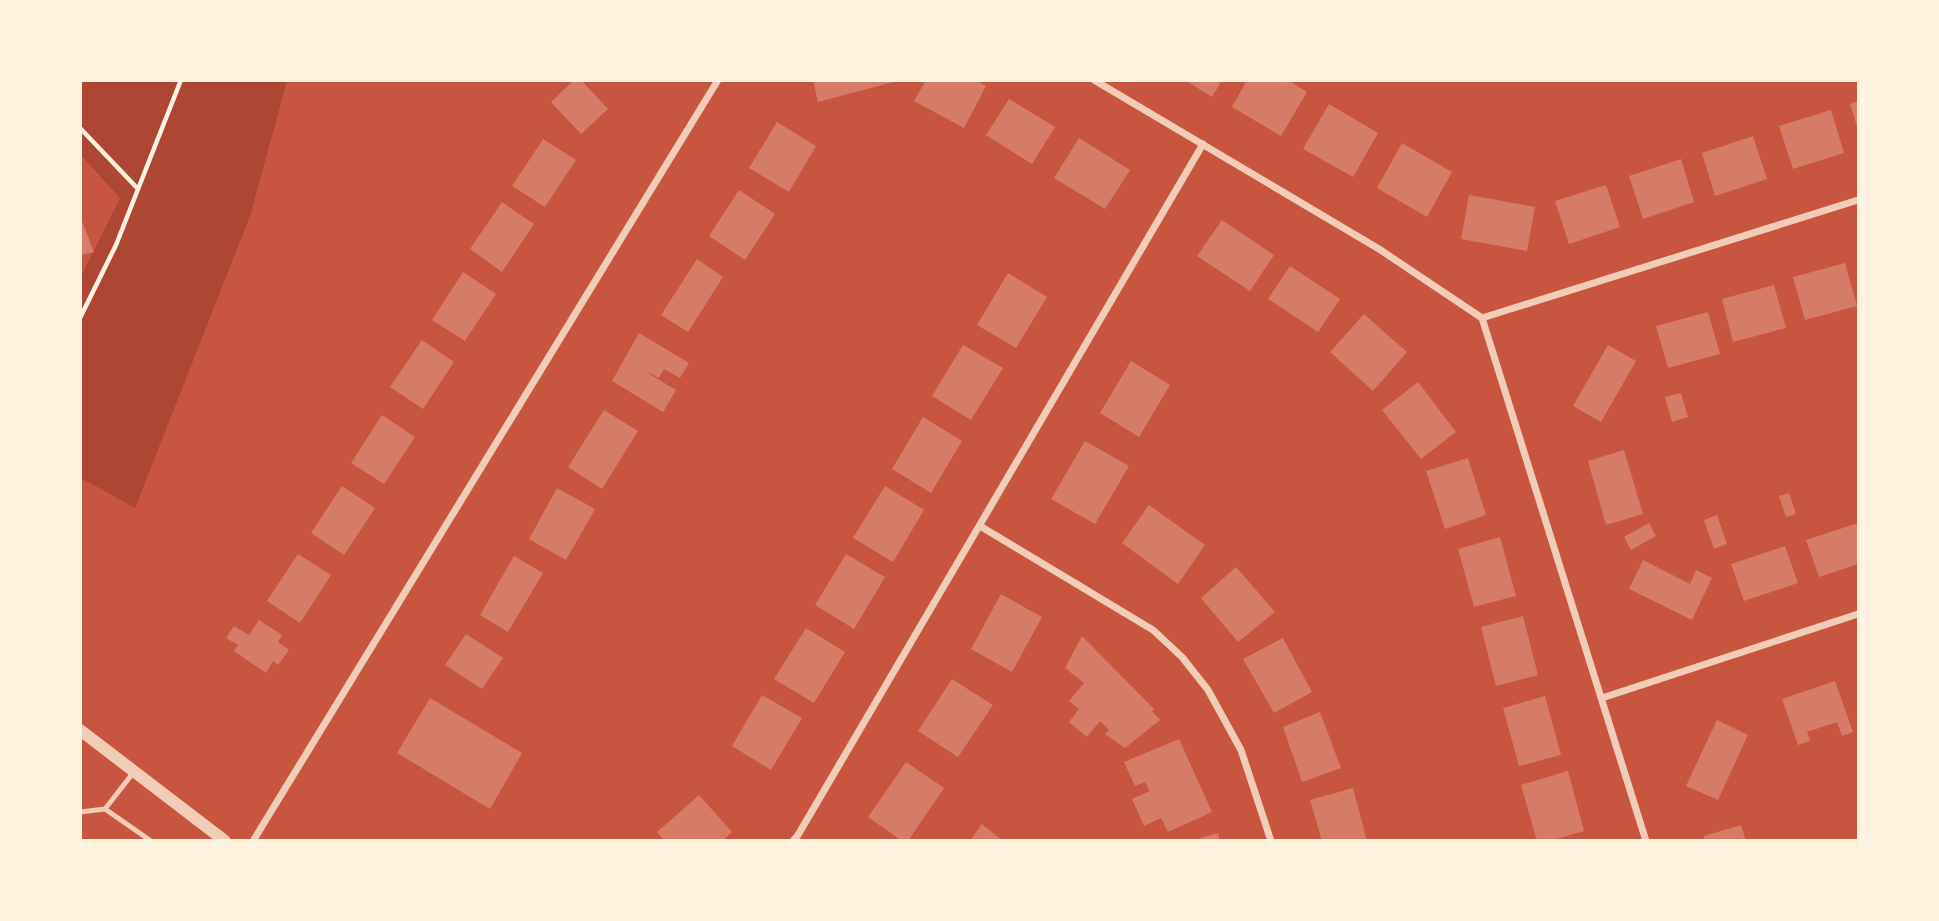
<svg xmlns="http://www.w3.org/2000/svg" width="1939" height="921" font-family="'PT Sans Narrow',sans-serif">
	<style>
		.green { fill: #ae4732 }
		.building { fill: #d67c66 }
		.lines { fill: none; stroke-linecap: round; stroke-linejoin: round }
		.path { stroke: #fff3e0; stroke-width: 4.5 }
		.service { stroke: #f1ccb7; stroke-width: 5 }
		.minor { stroke: #f1ccb7; stroke-width: 7 }
		.tertiary { stroke: #f1ccb7; stroke-width: 12 }
	</style>
	<rect width="100%" height="100%" fill="#c8553d"/>
	<path class="green" d="M 81,81 L 287,81 L 250,216 L 135,508 L 81,478 L 80,279 L 120,198 L 81,155 Z"/>
	<path class="building" d="M 574,80 L 581,80 L 608,109 L 581,134 L 551,102 Z
		M 813,80 L 897,80 L 897,81 L 818,102 Z
		M 926,80 L 975,80 L 986,86 L 964,128 L 914,101 Z
		M 1185,80 L 1222,80 L 1212,97 Z
		M 1247,80 L 1288,80 L 1307,92 L 1281,136 L 1232,107 Z
		M 1009,99 L 1055,127 L 1032,164 L 986,135 Z
		M 1858,101 L 1858,130 L 1850,104 Z
		M 1329,104 L 1378,133 L 1353,177 L 1303,149 Z
		M 1831,110 L 1844,153 L 1793,169 L 1779,126 Z
		M 777,122 L 816,146 L 789,192 L 749,168 Z
		M 1753,136 L 1767,179 L 1715,196 L 1702,153 Z
		M 1079,138 L 1130,170 L 1105,209 L 1054,178 Z
		M 543,139 L 576,160 L 545,207 L 512,186 Z
		M 1402,143 L 1452,172 L 1427,217 L 1377,188 Z
		M 1681,159 L 1694,202 L 1643,219 L 1629,176 Z
		M 1606,185 L 1620,227 L 1569,244 L 1555,201 Z
		M 739,190 L 775,214 L 745,260 L 709,236 Z
		M 1469,195 L 1535,207 L 1527,251 L 1461,239 Z
		M 502,202 L 534,224 L 502,272 L 470,249 Z
		M 80,216 L 94,252 L 80,255 Z
		M 1222,220 L 1274,255 L 1250,291 L 1197,256 Z
		M 697,259 L 723,277 L 688,332 L 661,315 Z
		M 1845,263 L 1857,306 L 1805,320 L 1793,277 Z
		M 1290,266 L 1340,299 L 1318,332 L 1268,299 Z
		M 463,272 L 496,294 L 465,341 L 432,320 Z
		M 1008,273 L 1047,297 L 1016,348 L 977,325 Z
		M 1774,285 L 1786,328 L 1733,342 L 1722,299 Z
		M 1708,312 L 1720,354 L 1668,368 L 1656,326 Z
		M 1364,314 L 1407,352 L 1373,391 L 1330,352 Z
		M 639,333 L 689,363 L 680,378 L 664,369 L 659,378 L 643,370 L 676,390 L 663,412 L 612,381 Z
		M 422,340 L 454,362 L 423,409 L 390,387 Z
		M 963,345 L 1003,368 L 971,420 L 932,396 Z
		M 1608,345 L 1636,361 L 1601,422 L 1573,406 Z
		M 1131,361 L 1170,385 L 1139,437 L 1100,413 Z
		M 1418,382 L 1456,432 L 1421,459 L 1382,410 Z
		M 1681,393 L 1688,417 L 1672,422 L 1665,397 Z
		M 604,410 L 638,431 L 602,489 L 568,467 Z
		M 382,415 L 415,437 L 384,484 L 351,463 Z
		M 923,417 L 962,441 L 931,493 L 892,469 Z
		M 1085,441 L 1129,466 L 1095,524 L 1051,499 Z
		M 1624,450 L 1643,514 L 1606,525 L 1588,461 Z
		M 1468,458 L 1486,515 L 1445,529 L 1426,471 Z
		M 342,486 L 375,508 L 344,555 L 311,533 Z
		M 885,486 L 924,510 L 893,562 L 853,538 Z
		M 557,488 L 595,509 L 566,560 L 529,539 Z
		M 1789,493 L 1796,514 L 1786,517 L 1779,496 Z
		M 1149,505 L 1205,545 L 1178,584 L 1122,543 Z
		M 1717,515 L 1727,544 L 1714,549 L 1704,520 Z
		M 1649,523 L 1656,536 L 1631,550 L 1624,537 Z
		M 1858,523 L 1858,564 L 1819,577 L 1806,540 Z
		M 1500,537 L 1516,596 L 1474,607 L 1458,549 Z
		M 1785,546 L 1798,583 L 1744,601 L 1731,564 Z
		M 298,554 L 331,575 L 300,623 L 267,601 Z
		M 846,554 L 885,577 L 854,629 L 815,605 Z
		M 514,556 L 543,573 L 508,632 L 480,615 Z
		M 1643,560 L 1690,584 L 1696,570 L 1712,578 L 1692,620 L 1629,589 Z
		M 1236,567 L 1275,612 L 1238,642 L 1201,598 Z
		M 1001,594 L 1042,617 L 1012,672 L 971,649 Z
		M 1523,616 L 1538,675 L 1496,686 L 1481,627 Z
		M 259,620 L 282,635 L 278,642 L 289,650 L 278,665 L 273,661 L 266,673 L 234,651 L 238,645 L 226,638 L 234,626 L 249,635 Z
		M 806,628 L 845,652 L 814,703 L 774,679 Z
		M 466,634 L 503,658 L 482,689 L 445,665 Z
		M 1082,636 L 1154,709 L 1152,711 L 1160,720 L 1125,748 L 1105,734 L 1109,730 L 1100,721 L 1087,737 L 1069,722 L 1079,709 L 1069,701 L 1084,683 L 1065,668 Z
		M 1283,638 L 1312,692 L 1274,713 L 1243,659 Z
		M 952,679 L 993,705 L 958,757 L 918,731 Z
		M 1835,681 L 1853,732 L 1842,736 L 1837,722 L 1807,732 L 1810,741 L 1798,745 L 1782,699 Z
		M 762,695 L 802,718 L 771,770 L 732,746 Z
		M 1545,696 L 1561,755 L 1519,766 L 1503,708 Z
		M 430,698 L 522,753 L 490,809 L 397,753 Z
		M 1320,712 L 1341,768 L 1302,782 L 1283,727 Z
		M 1717,720 L 1748,735 L 1718,800 L 1686,786 Z
		M 1179,739 L 1212,812 L 1168,832 L 1161,818 L 1144,826 L 1132,799 L 1150,791 L 1145,782 L 1135,786 L 1124,762 Z
		M 906,762 L 944,788 L 908,841 L 902,841 L 868,817 Z
		M 1568,771 L 1584,831 L 1549,841 L 1537,841 L 1521,785 Z
		M 1353,788 L 1367,841 L 1322,841 L 1310,800 Z
		M 699,795 L 732,832 L 722,841 L 664,841 L 657,832 Z
		M 982,824 L 1003,841 L 970,841 Z
		M 1741,825 L 1746,841 L 1705,841 L 1704,836 Z
		M 1218,833 L 1220,841 L 1194,841 L 1194,840 Z"/>
	<g class="lines">
		<path class="path" d="M 80,128 L 138,189
			M 80,318 L 116,245 L 181,80"/>
		<path class="service" d="M 133,773 L 105,809 L 151,841
			M 80,812 L 105,809"/>
		<path class="minor" d="M 1094,80 L 1379,249 L 1482,318 L 1646,841
			M 1482,318 L 1858,200
			M 980,526 L 1153,630 L 1182,657 L 1208,690 L 1241,750 L 1271,841
			M 1602,698 L 1858,614
			M 253,841 L 718,80
			M 793,841 L 798,835 L 1203,144"/>
		<path class="tertiary" d="M 80,730 L 225,841"/>
	</g>
	<rect width="1939" height="921" fill="none" stroke="#fff3e0" stroke-width="164"/>
</svg>
